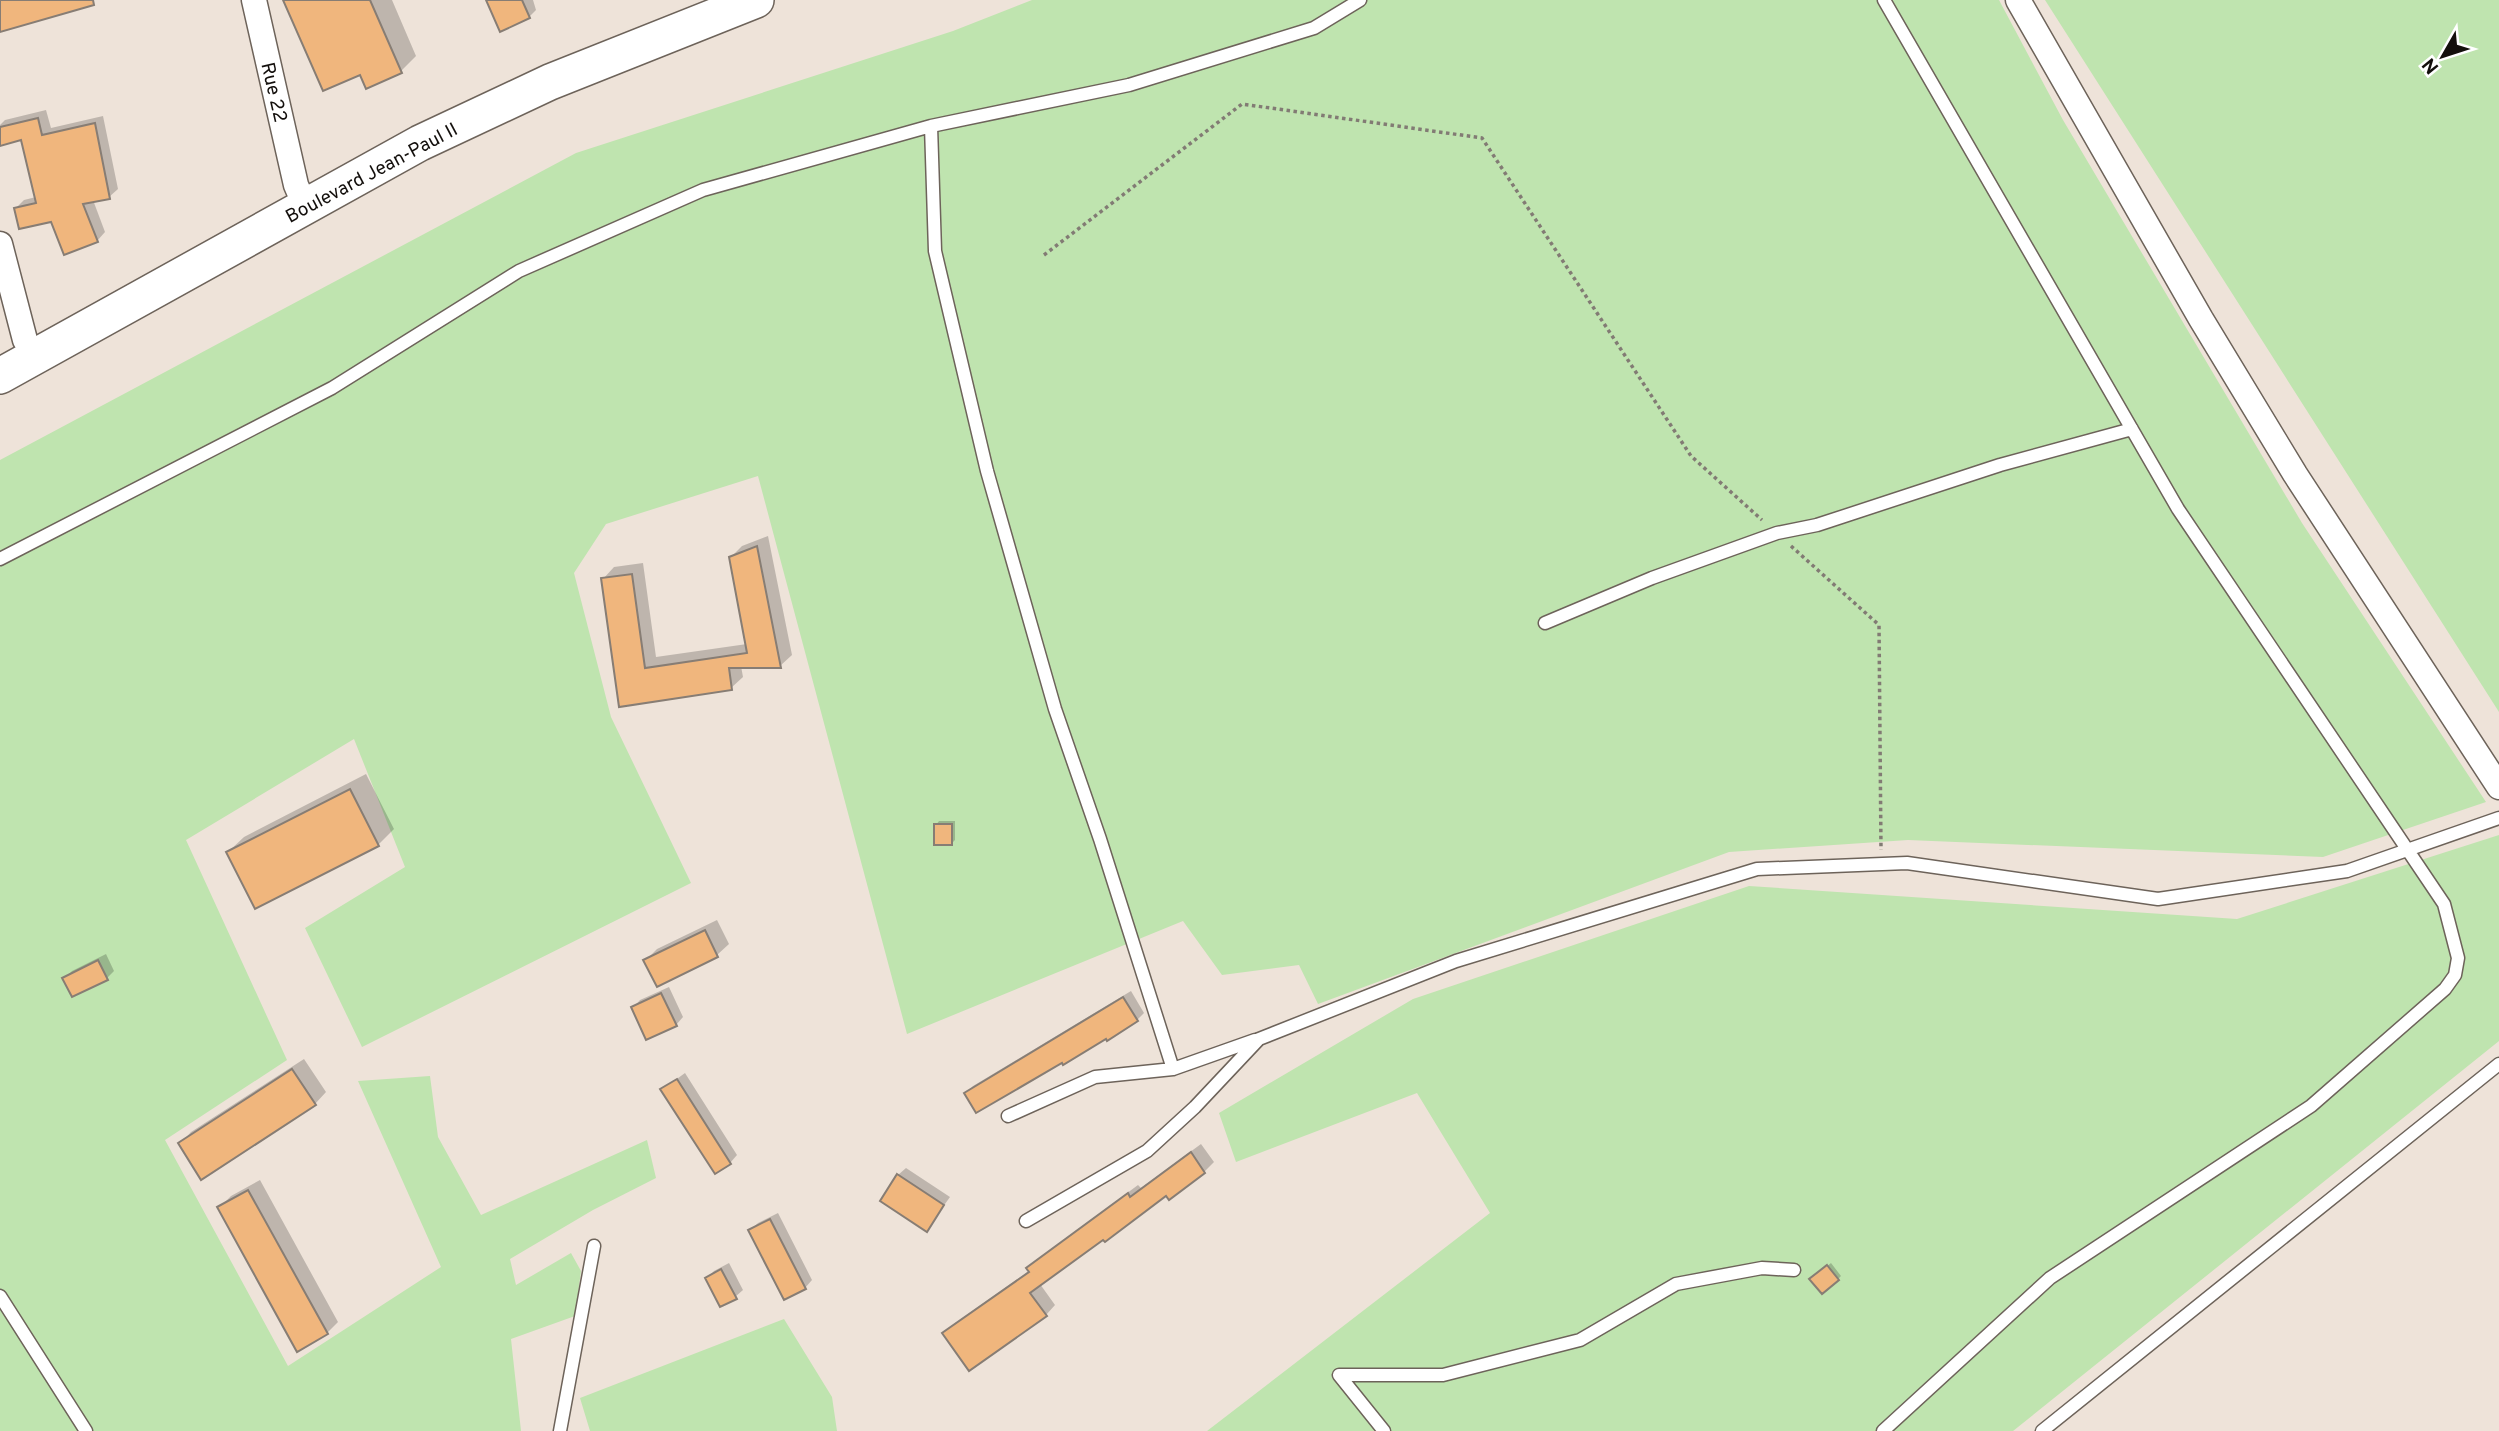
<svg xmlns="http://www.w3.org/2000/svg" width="2499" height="1431" font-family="Overpass,sans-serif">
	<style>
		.green { fill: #bfe4af }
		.shadow { fill: #0003 }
		.building { fill: #f0b67d; stroke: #877d74; stroke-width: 2 }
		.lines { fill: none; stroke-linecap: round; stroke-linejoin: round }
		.service-casing { stroke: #6d635a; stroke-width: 15 }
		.minor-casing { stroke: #6d635a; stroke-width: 27 }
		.secondary-casing { stroke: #6d635a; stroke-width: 38 }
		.path { stroke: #827b74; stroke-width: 3.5; stroke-dasharray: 3.5 3.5; stroke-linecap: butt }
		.service { stroke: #fff; stroke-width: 12 }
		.minor { stroke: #fff; stroke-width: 24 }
		.secondary { stroke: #fff; stroke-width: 35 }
		.labels { text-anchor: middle; stroke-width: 5; stroke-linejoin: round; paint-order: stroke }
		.street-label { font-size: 19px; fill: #130f0c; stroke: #fff }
	</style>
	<rect width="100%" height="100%" fill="#eee3d9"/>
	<path class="green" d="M 1032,0 L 1999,0 L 2063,120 L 2302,523 L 2486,802 L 2323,857 L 1908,840 L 1729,852 L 1318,1004 L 1299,965 L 1222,975 L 1183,921 L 907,1034 L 758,476 L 606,524 L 574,573 L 611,717 L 691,883 L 362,1047 L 305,928 L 405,867 L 354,739 L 186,840 L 287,1060 L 165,1140 L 288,1366 L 441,1267 L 358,1081 L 430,1076 L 438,1137 L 481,1215 L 647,1140 L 656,1178 L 593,1210 L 510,1259 L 516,1285 L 571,1253 L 581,1271 L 575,1316 L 511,1339 L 521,1431 L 0,1431 L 0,460 L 576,153 L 953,31 Z
		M 2045,0 L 2499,0 L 2499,712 Z
		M 2499,835 L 2499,1041 L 2013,1431 L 1207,1431 L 1490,1213 L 1417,1093 L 1236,1162 L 1219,1113 L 1413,999 L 1749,886 L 2237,919 Z
		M 784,1319 L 832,1397 L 837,1431 L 590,1431 L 580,1398 Z"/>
	<path class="shadow" d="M 285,0 L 392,0 L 416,56 L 401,71 L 361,73 Z
		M 488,0 L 533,0 L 536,10 L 529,17 Z
		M 46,110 L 51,128 L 103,116 L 118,189 L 109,197 L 93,200 L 105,232 L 97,241 L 52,220 L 16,208 L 24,200 L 36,197 L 23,138 L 0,141 L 0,125 L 5,120 Z
		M 768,536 L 792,655 L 780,666 L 741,666 L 743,677 L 731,688 L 620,705 L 603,579 L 614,567 L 643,563 L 656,657 L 747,644 L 730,558 L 742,546 Z
		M 366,774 L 394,829 L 378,845 L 228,852 L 244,837 Z
		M 939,821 L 955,821 L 955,840 L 952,843 L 936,825 Z
		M 717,920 L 729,944 L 717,955 L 657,985 L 645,961 L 657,949 Z
		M 106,954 L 114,971 L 107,978 L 65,978 L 72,971 Z
		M 669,987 L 683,1017 L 676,1025 L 633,1008 L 640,1000 Z
		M 1131,991 L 1144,1013 L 1137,1020 L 966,1093 L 973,1086 Z
		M 304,1059 L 326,1092 L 315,1104 L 180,1144 L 191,1132 Z
		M 685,1073 L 737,1155 L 730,1163 L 663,1089 Z
		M 1201,1144 L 1214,1162 L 1204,1172 L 1169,1197 L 1167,1194 L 1103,1237 L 1040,1284 L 1055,1305 L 1046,1315 L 945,1333 L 954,1324 L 1030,1270 L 1029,1268 L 1038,1259 L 1138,1185 L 1141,1188 Z
		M 906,1168 L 950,1197 L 927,1229 L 898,1175 Z
		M 260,1180 L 338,1322 L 327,1333 L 219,1208 L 231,1196 Z
		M 778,1213 L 812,1280 L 805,1288 L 750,1230 L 758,1223 Z
		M 729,1263 L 743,1290 L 735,1297 L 707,1278 L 714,1271 Z
		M 1831,1263 L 1841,1276 L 1838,1279 L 1815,1276 Z"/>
	<path class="building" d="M 0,0 L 93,0 L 94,5 L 0,32 Z
		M 283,0 L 370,0 L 402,73 L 366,89 L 360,75 L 323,91 Z
		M 486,0 L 522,0 L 530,18 L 500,32 Z
		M 38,118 L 42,135 L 95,123 L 110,199 L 83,204 L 98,242 L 64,255 L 51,222 L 19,229 L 14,208 L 36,203 L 21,140 L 0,146 L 0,127 Z
		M 757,546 L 781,668 L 729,668 L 732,690 L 619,707 L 601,578 L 632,574 L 645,668 L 747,653 L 729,557 Z
		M 350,789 L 379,846 L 255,909 L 226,852 Z
		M 934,824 L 952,824 L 952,845 L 934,845 Z
		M 705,930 L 718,957 L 657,987 L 643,960 Z
		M 98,960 L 108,980 L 72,997 L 62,978 Z
		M 661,993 L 677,1026 L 646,1040 L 631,1007 Z
		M 1123,997 L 1138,1021 L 1107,1041 L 1106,1039 L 1063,1065 L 1062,1063 L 976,1113 L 964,1093 Z
		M 292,1069 L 316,1105 L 201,1180 L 178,1143 Z
		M 677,1079 L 731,1164 L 715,1174 L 660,1089 Z
		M 1191,1152 L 1205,1173 L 1169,1200 L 1166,1196 L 1105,1242 L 1103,1240 L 1030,1293 L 1047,1316 L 969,1371 L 942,1333 L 1029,1272 L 1026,1268 L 1128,1193 L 1130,1197 Z
		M 897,1174 L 944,1205 L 927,1232 L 880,1201 Z
		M 248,1190 L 328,1334 L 297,1352 L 217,1207 Z
		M 770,1219 L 806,1289 L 784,1300 L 748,1230 Z
		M 1827,1265 L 1839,1280 L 1822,1294 L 1809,1279 Z
		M 721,1269 L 737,1299 L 720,1307 L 705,1278 Z"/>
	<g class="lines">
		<defs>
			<path id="service" d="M 931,126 L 935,251 L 987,471 L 1055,709 L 1100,839 L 1173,1069
				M 0,559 L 332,388 L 519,271 L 703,190 L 931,126 L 1129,85 L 1314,28 L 1360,0
				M 1545,623 L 1652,578 L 1777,533 L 1817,525 L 2000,465 L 2132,429
				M 1008,1116 L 1095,1077 L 1173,1069 L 1255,1040
				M 1026,1221 L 1147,1151 L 1195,1107 L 1259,1039 L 1456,961 L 1757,869 L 1907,863 L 2158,899 L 2347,871 L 2499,818
				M 0,1296 L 86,1431
				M 560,1431 L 594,1246
				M 1384,1431 L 1339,1375 L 1443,1375 L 1580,1340 L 1676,1284 L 1762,1268 L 1794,1270
				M 1883,1431 L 2050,1278 L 2311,1106 L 2445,989 L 2455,975 L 2458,958 L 2444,904 L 2178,509 L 1884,0
				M 2042,1431 L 2499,1064"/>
			<path id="minor" d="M 254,0 L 296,185 L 305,206
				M 2018,0 L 2201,319 L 2295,474 L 2499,787
				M 0,244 L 25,340"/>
			<path id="secondary" d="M 0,376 L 420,143 L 550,82 L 756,0"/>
		</defs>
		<use href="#service" class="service-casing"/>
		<use href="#minor" class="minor-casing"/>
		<use href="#secondary" class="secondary-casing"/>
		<path class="path" d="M 1044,255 L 1242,104 L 1482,138 L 1691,456 L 1762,520
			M 1791,546 L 1879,625 L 1881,850"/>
		<use href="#service" class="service"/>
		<use href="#minor" class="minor"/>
		<use href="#secondary" class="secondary"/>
	</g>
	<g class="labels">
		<g class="street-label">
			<text transform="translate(275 92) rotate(77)" y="7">Rue 22</text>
			<text transform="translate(371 172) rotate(-28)" y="7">Boulevard Jean-Paul II</text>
		</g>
	</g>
	<g transform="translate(2443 56) rotate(231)" stroke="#ffffff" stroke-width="5" paint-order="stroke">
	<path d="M0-5L12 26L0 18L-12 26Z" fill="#130f0c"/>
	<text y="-10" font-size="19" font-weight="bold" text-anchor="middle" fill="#130f0c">N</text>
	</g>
</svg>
